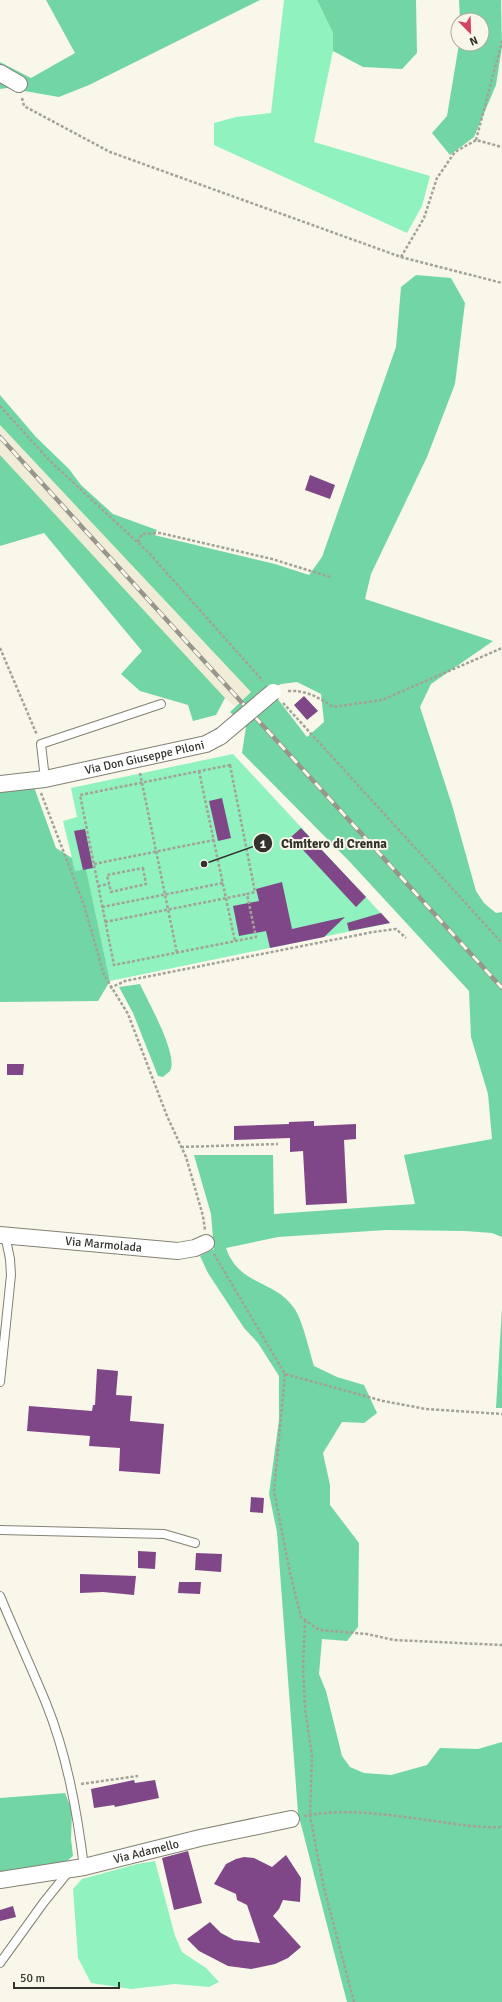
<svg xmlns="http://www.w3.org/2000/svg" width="502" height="2002" font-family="Signika,sans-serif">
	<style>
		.built { fill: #f1ecd7 }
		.green { fill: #90f2bf }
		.forest { fill: #72d6a4; fill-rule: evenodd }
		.building { fill: #7f4688 }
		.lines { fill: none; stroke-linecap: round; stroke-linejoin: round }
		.lane-casing { stroke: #838174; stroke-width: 10 }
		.street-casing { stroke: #838174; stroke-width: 18 }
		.path { stroke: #a3a298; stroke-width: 2.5; stroke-dasharray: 3 2; stroke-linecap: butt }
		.lane { stroke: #fff; stroke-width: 8 }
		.street { stroke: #fff; stroke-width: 16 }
		.rail-casing { stroke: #97968c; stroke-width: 4.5 }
		.rail { stroke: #f9f7e9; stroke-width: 3; stroke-dasharray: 9; stroke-linecap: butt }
		.street-bridge-casing { stroke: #838174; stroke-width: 18; stroke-linecap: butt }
		.street-bridge { stroke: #fff; stroke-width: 16 }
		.labels { text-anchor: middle; stroke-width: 4; stroke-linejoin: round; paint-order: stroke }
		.street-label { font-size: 12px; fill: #33322d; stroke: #f9f7e9 }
		.leader { fill: none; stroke: #33322d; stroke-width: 1.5 }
		.callout-dot { fill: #33322d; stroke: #f9f7e9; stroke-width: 1.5 }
		.mark-label { font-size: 12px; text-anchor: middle; font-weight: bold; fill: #fff }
		.callout-label { font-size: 13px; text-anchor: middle; font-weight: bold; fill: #33322d; stroke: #f9f7e9; stroke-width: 4; stroke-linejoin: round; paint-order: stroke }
	</style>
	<rect width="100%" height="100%" fill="#f9f7e9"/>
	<path class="built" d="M 0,425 L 251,692 L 235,706 L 225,698 L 162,632 L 0,458 Z"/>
	<path class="green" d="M 284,0 L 317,0 L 333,33 L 333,51 L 314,142 L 430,176 L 422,206 L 407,233 L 214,145 L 214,123 L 236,117 L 271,113 Z
		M 233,754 L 390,923 L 110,981 L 86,870 L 75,871 L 63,821 L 77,817 L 71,788 Z
		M 155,1861 L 175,1936 L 182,1952 L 206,1968 L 219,1982 L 209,1987 L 175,1984 L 131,1989 L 91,1983 L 78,1958 L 73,1889 L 82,1879 L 137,1864 Z"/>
	<path class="forest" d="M 46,0 L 260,0 L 89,85 L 59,97 L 7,88 L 0,89 L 0,62 L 31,78 L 75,53 Z
		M 317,0 L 416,0 L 417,53 L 402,69 L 363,67 L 333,51 L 333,33 Z
		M 459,0 L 501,0 L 502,47 L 496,85 L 474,137 L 450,155 L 432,133 L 447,116 L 459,44 L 482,44 L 482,20 L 460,20 Z
		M 416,275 L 451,278 L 465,303 L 455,384 L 427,457 L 371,574 L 365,599 L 493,641 L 431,684 L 420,707 L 452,805 L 476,891 L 484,903 L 496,913 L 502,912 L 502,1237 L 492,1233 L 465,1231 L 386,1230 L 278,1237 L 226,1248 C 239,1286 275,1280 294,1308 C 303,1321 309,1350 314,1366 L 337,1377 L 364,1385 L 377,1413 L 364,1423 L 342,1422 L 323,1453 L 330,1485 L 330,1505 L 359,1543 L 358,1627 L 347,1641 L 322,1639 L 319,1674 L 326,1691 L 342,1756 L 350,1767 L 364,1773 L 391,1775 L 427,1765 L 440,1748 L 478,1749 L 502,1742 L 502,2002 L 347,2002 L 298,1813 L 277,1532 L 269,1494 L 279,1420 L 279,1376 L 258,1343 L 244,1328 L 208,1273 L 200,1256 L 214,1249 L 211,1214 L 194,1155 L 273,1155 L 274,1214 L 415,1204 L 404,1155 L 492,1139 L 488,1094 L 471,1037 L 469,991 L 349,861 L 242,753 L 246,727 L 230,712 L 251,692 L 0,425 L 0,395 L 36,437 L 69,469 L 81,485 L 113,514 L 157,530 L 154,535 L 275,564 L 309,575 L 322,557 L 396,347 L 401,287 ZM 297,682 L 321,694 L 324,722 L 307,737 L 270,689 L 281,684 Z
		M 0,455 L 225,698 L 216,715 L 193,721 L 188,705 L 140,691 L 121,674 L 142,651 L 44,533 L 0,546 Z
		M 34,787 L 56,848 L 72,858 L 75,871 L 86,869 L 110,981 L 98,1001 L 0,1002 L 0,791 Z
		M 140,984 C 147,1000 179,1055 170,1071 C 168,1073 165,1075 163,1077 L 158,1076 L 133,1013 L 119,987 Z
		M 502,1308 L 502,1408 L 496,1408 Z
		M 65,1793 L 72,1811 L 71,1839 L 73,1856 L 62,1865 L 0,1873 L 0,1798 Z"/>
	<path class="building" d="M 310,475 L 335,485 L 330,499 L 305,490 Z
		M 304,696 L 318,711 L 307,720 L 294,705 Z
		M 222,798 L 231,838 L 218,841 L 209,801 Z
		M 301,828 L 366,897 L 356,907 L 291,837 Z
		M 85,829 L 93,868 L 83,870 L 74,831 Z
		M 282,882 L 292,929 L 345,917 L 324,937 L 270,948 L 266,931 L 239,936 L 233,906 L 259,901 L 256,889 Z
		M 381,913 L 390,923 L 349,931 L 347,923 Z
		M 7,1064 L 24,1064 L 23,1075 L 7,1075 Z
		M 314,1121 L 314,1126 L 356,1124 L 356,1139 L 344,1140 L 347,1203 L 306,1205 L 303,1151 L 290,1152 L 290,1138 L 234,1140 L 234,1126 L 289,1124 L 289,1122 Z
		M 97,1369 L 118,1371 L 116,1395 L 132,1396 L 130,1421 L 164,1424 L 160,1474 L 119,1471 L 120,1448 L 89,1446 L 90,1436 L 27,1431 L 29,1406 L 92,1411 L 93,1405 L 95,1405 Z
		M 251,1497 L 264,1498 L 263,1513 L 250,1512 Z
		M 138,1551 L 156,1552 L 155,1569 L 138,1568 Z
		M 196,1553 L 222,1554 L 221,1572 L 195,1570 Z
		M 80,1574 L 136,1576 L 134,1595 L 103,1592 L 80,1593 Z
		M 179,1582 L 201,1582 L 200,1594 L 178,1593 Z
		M 134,1780 L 135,1783 L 155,1780 L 159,1798 L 115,1807 L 114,1805 L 94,1808 L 91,1789 Z
		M 188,1851 L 202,1903 L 174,1910 L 162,1858 Z
		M 286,1855 L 301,1878 L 300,1902 L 283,1900 L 279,1909 L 273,1916 L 301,1947 L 288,1958 L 275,1964 L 251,1969 L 228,1966 L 199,1951 L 187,1939 L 210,1922 L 221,1933 L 234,1940 L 260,1943 L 247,1905 L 237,1900 L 236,1894 L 214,1884 L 226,1864 L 236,1859 L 244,1857 L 254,1858 L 272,1867 Z
		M 13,1906 L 16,1917 L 0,1921 L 0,1910 Z"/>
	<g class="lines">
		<defs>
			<path id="lane" d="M 45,779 L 41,744 L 161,704
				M 0,1382 L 11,1275 L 10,1259 L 5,1235
				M 0,1530 L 164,1534 L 195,1543
				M 0,1596 C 15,1632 31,1667 46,1703 C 67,1755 77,1811 84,1867
				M 0,1963 L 44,1902 L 69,1871"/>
			<g id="street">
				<path d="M 0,73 L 19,84"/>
				<path id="s1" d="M 0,784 L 45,779 L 206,744 L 221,736"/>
				<path id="s2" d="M 0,1235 L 178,1251 L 195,1248 L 206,1243"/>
				<path id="s3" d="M 0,1880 L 84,1867 L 200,1838 L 291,1819"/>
			</g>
		</defs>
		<use href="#lane" class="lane-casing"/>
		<use href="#street" class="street-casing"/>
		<path class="path" d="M 22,98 L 24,106 L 110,152 L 401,257 L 502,283
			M 476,140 L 502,41
			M 401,257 L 424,218 L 437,178 L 455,152 L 476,140 L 502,147
			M 0,406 L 49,460 L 149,553 L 263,681
			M 138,542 L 142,534 L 160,533 L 272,559 L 330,577
			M 0,648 L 37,735
			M 288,691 C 306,690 318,697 333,707 L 382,700 L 502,648
			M 283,703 L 502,943
			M 230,765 L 255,892 L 247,894 L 256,937 L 114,965 L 80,795 Z
			M 199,771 L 235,941
			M 140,773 L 177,953
			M 41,793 L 84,905 L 104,975 L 128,1014 L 167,1116 L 186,1157 L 203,1216 L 205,1230
			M 94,864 L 214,840
			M 143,868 L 146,884 L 111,892 L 107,875 Z
			M 98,886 L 109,884
			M 102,907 L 223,883
			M 105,922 L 247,894
			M 110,988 L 125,981 L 373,932 L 396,929 L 406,938
			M 181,1147 L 278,1144
			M 214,1254 L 285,1374 L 383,1401 L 426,1409 L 502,1414
			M 285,1374 L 274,1491 L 290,1573 L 301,1617 L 319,1630 L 367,1634 L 394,1640 L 502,1645
			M 305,1620 L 303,1668 L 305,1708 L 312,1756 L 310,1815 L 323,1884 L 354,2002
			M 81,1784 L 138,1776
			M 304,1816 C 349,1807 396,1816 441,1822 C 462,1825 481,1828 502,1827"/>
		<use href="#lane" class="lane"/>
		<use href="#street" class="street"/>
		<defs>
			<path id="rail" d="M 0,437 L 502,988"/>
		</defs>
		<use href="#rail" class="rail-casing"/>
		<use href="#rail" class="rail"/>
		<defs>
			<path id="street-bridge" d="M 221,736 L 273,692"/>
		</defs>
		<use href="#street-bridge" class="street-bridge-casing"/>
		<use href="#street-bridge" class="street-bridge"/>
	</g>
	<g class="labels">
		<g class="street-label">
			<text dy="4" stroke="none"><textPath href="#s1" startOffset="147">Via Don Giuseppe Piloni</textPath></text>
			<text dy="4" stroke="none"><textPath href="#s2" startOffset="104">Via Marmolada</textPath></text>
			<text dy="4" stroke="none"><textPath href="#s3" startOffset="149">Via Adamello</textPath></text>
		</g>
	</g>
	<path class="leader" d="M204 864L263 843"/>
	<g class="callout-dot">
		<circle cx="204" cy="864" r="4"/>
		<circle cx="263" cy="843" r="10"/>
	</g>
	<g class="mark-label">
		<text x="263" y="848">1</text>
	</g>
	<g class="callout-label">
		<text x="334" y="848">Cimitero di Crenna</text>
	</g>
	<g transform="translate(470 32) rotate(157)"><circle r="19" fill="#f9f7e9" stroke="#aaa89e"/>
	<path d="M0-3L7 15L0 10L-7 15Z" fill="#d34362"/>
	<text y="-6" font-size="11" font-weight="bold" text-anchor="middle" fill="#33322d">N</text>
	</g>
	<path d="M14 1982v6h105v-6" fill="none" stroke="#33322d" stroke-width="2"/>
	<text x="20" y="1982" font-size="12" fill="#33322d" stroke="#f9f7e9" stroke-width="3" paint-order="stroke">50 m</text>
</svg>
